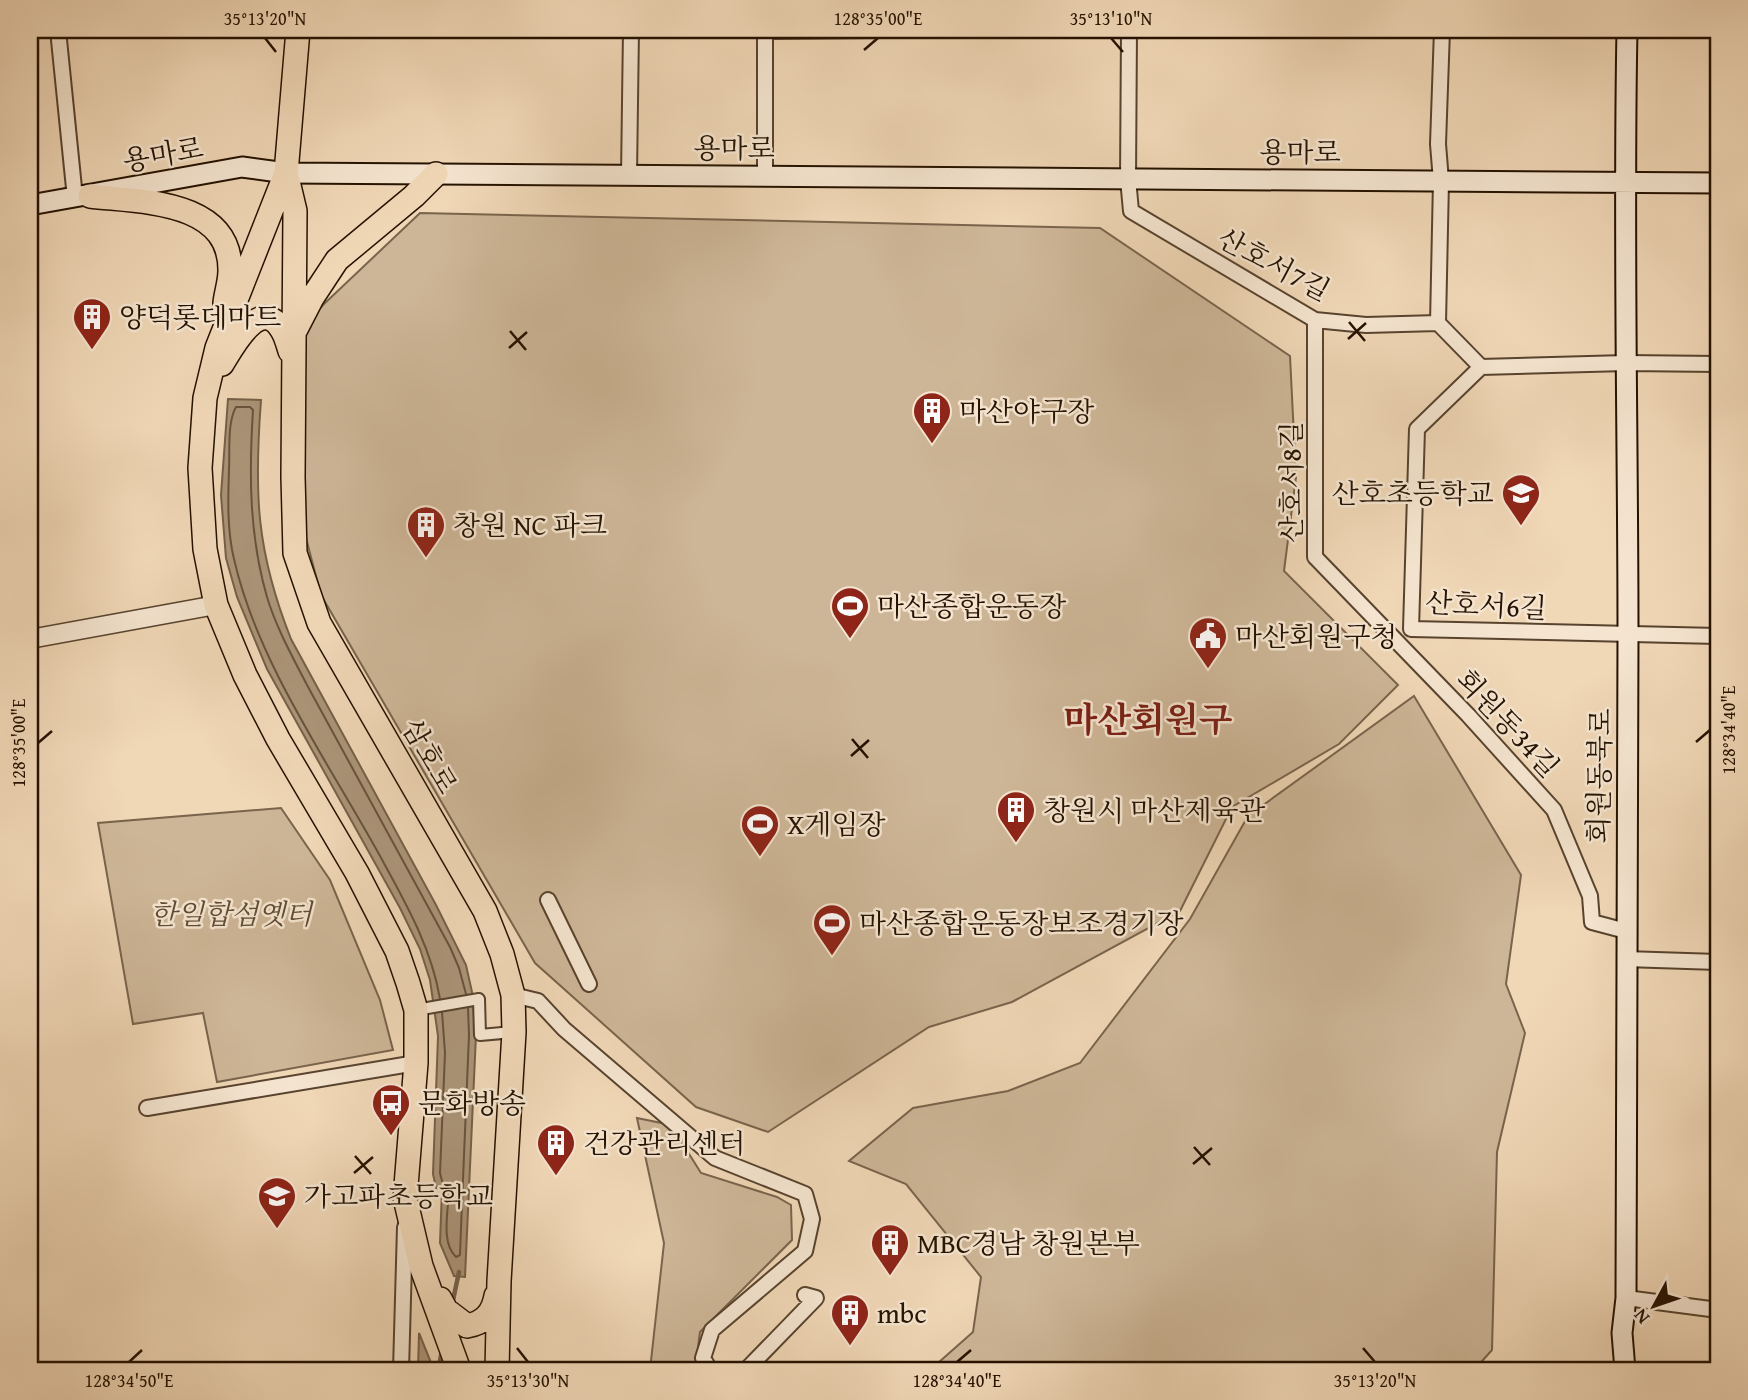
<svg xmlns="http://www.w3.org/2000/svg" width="1748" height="1400" font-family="'Gentium Book Plus','Noto Serif KR',serif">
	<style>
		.green { fill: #cdb697; stroke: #79644c; stroke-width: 2 }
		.water { fill: #ab9478; stroke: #756048; stroke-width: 2 }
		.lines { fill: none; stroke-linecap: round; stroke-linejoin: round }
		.shore { stroke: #68533c; stroke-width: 2 }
		.stream { stroke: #756048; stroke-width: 4.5 }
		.pedestrian-casing { stroke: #58432e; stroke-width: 14 }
		.minor-casing { stroke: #58432e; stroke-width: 18 }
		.tertiary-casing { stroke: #58432e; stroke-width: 21 }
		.secondary-casing { stroke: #251200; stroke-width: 23 }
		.primary-casing { stroke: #251200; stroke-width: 26 }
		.pedestrian { stroke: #f5e5d0; stroke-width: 10 }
		.minor { stroke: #f5e5d0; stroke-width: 14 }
		.tertiary { stroke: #f5e5d0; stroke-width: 18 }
		.secondary { stroke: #f5e5d0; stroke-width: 19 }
		.primary { stroke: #f0d7b6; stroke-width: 23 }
		.ticks { fill: none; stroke: #251200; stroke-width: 2.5 }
		.labels { text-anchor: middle; stroke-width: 5; stroke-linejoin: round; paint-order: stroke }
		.street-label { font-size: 28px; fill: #251200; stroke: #f5e5d0 }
		.poi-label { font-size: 28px; fill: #251200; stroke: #f5e5d0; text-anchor: start }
		.park-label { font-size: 28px; font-style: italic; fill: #604b35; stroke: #f5e5d0 }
		.district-label { font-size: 35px; font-weight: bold; fill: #7a1f14; stroke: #f5e5d0 }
		.neatline { fill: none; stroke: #251200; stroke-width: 2.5 }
		.ticks-label { font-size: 18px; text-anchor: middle; fill: #251200 }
	</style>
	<rect width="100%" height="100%" fill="#f0d7b6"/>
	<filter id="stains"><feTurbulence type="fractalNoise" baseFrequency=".00286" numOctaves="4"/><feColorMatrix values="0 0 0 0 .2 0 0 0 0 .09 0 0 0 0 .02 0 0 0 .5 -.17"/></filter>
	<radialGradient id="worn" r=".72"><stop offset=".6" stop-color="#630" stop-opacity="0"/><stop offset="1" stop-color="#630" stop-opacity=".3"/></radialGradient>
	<path class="green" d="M 420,213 L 1100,228 L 1290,356 L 1296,477 L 1284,571 L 1398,685 L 1339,744 L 1232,807 L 1180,911 L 1012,1002 L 929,1027 L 768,1132 L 696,1107 L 535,963 L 321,595 L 301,519 L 302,328 L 324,304 Z
		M 1414,696 L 1521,875 L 1506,984 L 1525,1033 L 1497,1152 L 1492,1350 L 1474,1370 L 930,1370 L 973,1332 L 981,1277 L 906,1184 L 849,1161 L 913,1108 L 1008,1091 L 1080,1063 L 1190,919 L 1248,816 Z
		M 281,808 L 330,880 L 380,1000 L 393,1050 L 217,1082 L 203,1013 L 133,1024 L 98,823 Z
		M 637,1118 L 671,1125 L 701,1173 L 777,1197 L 791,1205 L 792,1240 L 700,1332 L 696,1362 L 698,1370 L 650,1370 L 664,1243 Z"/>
	<path class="water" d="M 228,399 L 261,400 C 254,493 256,551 291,639 L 436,905 L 466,965 L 472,992 L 476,1035 L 465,1277 L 454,1276 L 440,1243 L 442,1189 L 436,1188 L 433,1174 L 438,1036 L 430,980 L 420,949 L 400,908 L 267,669 L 237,597 L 226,558 L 221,495 Z
		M 419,1333 L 434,1370 L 418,1370 Z"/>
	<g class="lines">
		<path class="shore" d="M 440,999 C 432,951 409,909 386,867 C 334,770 258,666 234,559 C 227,531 228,498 229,469 C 230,451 227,423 236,407 L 250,407 L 253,410 C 249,473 249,535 267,597 C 276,627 292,656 307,685 L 450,947 L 459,968 L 466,994
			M 442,1012 L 445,1053 L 440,1173 L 442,1181 L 449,1188 C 449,1209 440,1242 456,1257 L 460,1255 L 461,1228 L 469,1035 L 468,1008"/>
		<path class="stream" d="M 452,1305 L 459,1272
			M 438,1370 L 442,1351"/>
		<defs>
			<path id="pedestrian" d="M 416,1010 L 479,999 L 480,1035 L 514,1032"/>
			<path id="minor" d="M 58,30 L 75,198
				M 1129,30 L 1128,179 L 1131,211 L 1315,320 L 1366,325 L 1438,323
				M 1442,30 L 1438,144 L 1441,181 L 1438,323 L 1481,367 L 1626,363 L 1718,364
				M 765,31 L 881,30
				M 629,175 L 631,30
				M 765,176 L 765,30
				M 1315,320 L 1315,557 L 1468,715 L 1554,810 L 1590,896 L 1592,922 L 1626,931
				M 1481,367 L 1417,429 L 1411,629 L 1718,636
				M 548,900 L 589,984
				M 1625,959 L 1718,962
				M 513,995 L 538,1001 L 564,1029 L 715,1158 L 805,1194 L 812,1219 L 805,1251 L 712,1330 L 703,1358 L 710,1370
				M 147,1108 L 416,1063
				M 1626,1298 L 1718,1310
				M 401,1370 L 405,1227
				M 746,1370 L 816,1298 L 805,1295"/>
			<path id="tertiary" d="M 30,639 L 216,605"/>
			<path id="secondary" d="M 30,205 L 242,167 L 286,173 L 1718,183
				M 1625,1370 L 1622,1333 L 1626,1298 C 1626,1077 1628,856 1628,635 C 1628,433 1623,232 1627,30"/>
			<path id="primary" d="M 298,30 L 286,173 L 217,348 L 205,398 L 200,468 L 205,549 L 216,605 L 245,675 L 278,739 L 357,873 L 397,951 L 408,983 L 416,1010 L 416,1063 L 405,1198 L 421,1266 L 459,1370
				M 286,173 L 295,211 L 293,477 L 295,553 L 319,623 L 485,911 L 502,954 L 513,995 L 514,1032 L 499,1281 L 497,1370
				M 90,196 C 139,202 231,199 230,271 C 230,282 226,293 225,303
				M 296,329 L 312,298 L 337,260 L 414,196 L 436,174
				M 222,364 C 232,348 260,294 282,330 C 286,336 288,345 290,351
				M 440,1299 L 446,1310 L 467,1326 C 484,1323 493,1313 496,1296"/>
		</defs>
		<use href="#pedestrian" class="pedestrian-casing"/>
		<use href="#minor" class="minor-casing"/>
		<use href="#tertiary" class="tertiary-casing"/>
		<use href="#secondary" class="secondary-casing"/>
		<use href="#primary" class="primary-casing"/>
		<use href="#pedestrian" class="pedestrian"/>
		<use href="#minor" class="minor"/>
		<use href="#tertiary" class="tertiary"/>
		<use href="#secondary" class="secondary"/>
		<use href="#primary" class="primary"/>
	</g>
	<path class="ticks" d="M 265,38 L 276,52M 1111,38 L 1123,52M 864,50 L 878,38M 1349,322 L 1365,341M 510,331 L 526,350M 1348,339 L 1366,323M 509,348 L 527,332M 852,739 L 868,758M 1696,742 L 1710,730M 38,743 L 52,731M 851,756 L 869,740M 1194,1147 L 1210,1165M 355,1156 L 371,1174M 1193,1164 L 1212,1148M 354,1173 L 373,1157M 517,1348 L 528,1362M 1363,1348 L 1375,1362M 129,1362 L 142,1350M 957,1362 L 971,1350"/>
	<defs>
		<symbol id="building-pin" viewBox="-11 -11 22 30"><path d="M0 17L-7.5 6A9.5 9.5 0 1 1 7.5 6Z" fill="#8f2418" stroke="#f5e5d0"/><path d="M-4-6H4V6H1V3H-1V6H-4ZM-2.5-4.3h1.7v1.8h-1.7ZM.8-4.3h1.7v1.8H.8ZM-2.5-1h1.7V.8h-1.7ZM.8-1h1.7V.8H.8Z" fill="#fff"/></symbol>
		<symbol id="school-pin" viewBox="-11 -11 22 30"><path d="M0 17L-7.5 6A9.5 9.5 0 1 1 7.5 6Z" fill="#8f2418" stroke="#f5e5d0"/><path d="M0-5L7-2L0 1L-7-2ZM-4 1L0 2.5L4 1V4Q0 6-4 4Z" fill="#fff"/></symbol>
		<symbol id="stadium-pin" viewBox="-11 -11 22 30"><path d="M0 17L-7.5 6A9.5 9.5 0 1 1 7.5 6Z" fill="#8f2418" stroke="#f5e5d0"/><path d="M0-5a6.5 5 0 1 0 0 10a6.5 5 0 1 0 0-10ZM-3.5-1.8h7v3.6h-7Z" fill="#fff"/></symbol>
		<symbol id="civic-pin" viewBox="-11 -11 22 30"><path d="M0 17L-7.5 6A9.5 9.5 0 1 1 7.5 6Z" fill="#8f2418" stroke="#f5e5d0"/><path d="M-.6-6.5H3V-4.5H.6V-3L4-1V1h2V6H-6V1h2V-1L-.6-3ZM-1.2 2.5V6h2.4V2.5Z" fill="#fff"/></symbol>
		<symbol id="bus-pin" viewBox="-11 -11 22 30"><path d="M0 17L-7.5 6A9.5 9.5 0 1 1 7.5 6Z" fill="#8f2418" stroke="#f5e5d0"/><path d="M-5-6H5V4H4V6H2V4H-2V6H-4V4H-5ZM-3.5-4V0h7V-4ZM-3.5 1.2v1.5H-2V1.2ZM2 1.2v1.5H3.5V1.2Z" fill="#fff"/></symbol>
	</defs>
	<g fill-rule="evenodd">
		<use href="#building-pin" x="70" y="295" width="44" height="60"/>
		<use href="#building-pin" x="910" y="389" width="44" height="60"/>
		<use href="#school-pin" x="1499" y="471" width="44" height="60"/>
		<use href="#building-pin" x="404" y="503" width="44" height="60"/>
		<use href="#stadium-pin" x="828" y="584" width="44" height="60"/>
		<use href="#civic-pin" x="1186" y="614" width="44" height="60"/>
		<use href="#building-pin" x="994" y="788" width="44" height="60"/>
		<use href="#stadium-pin" x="738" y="802" width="44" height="60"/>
		<use href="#stadium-pin" x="810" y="901" width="44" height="60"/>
		<use href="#bus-pin" x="369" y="1081" width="44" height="60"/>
		<use href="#building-pin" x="534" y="1121" width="44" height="60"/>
		<use href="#school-pin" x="255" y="1174" width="44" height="60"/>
		<use href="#building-pin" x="868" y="1221" width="44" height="60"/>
		<use href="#building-pin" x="828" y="1291" width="44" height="60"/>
	</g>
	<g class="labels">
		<g class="street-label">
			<text x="734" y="158">용마로</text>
			<text x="1300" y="162">용마로</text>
			<text transform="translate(163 154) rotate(-10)" y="10">용마로</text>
			<text transform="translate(1274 264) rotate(28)" y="10">산호서7길</text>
			<text transform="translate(1291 482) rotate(-90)" y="10">산호서8길</text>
			<text transform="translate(1486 605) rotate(3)" y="10">산호서6길</text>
			<text transform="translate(1508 723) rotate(47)" y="10">회원동34길</text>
			<text transform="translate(430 756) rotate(60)" y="10">삼호로</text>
			<text transform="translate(1599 776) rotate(-89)" y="10">회원동북로</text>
		</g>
		<g class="poi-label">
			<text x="119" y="327">양덕롯데마트</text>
			<text x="959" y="421">마산야구장</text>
			<text x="1494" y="503" text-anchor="end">산호초등학교</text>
			<text x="453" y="535">창원 NC 파크</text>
			<text x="877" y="616">마산종합운동장</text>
			<text x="1235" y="646">마산회원구청</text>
			<text x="1043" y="820">창원시 마산제육관</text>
			<text x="787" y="834">X게임장</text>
			<text x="859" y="933">마산종합운동장보조경기장</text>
			<text x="418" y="1113">문화방송</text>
			<text x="583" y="1153">건강관리센터</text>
			<text x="304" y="1206">가고파초등학교</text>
			<text x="917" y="1253">MBC경남 창원본부</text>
			<text x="877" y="1323">mbc</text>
		</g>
		<g class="park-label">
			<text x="231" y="924">한일합섬옛터</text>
		</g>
		<g class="district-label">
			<text x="1148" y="732">마산회원구</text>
		</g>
	</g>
	<rect width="1748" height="1400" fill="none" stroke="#f0d7b6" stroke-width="77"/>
	<g transform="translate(1654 1306) rotate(230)" stroke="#f5e5d0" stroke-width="5" paint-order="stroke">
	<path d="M0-5L12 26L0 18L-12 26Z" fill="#251200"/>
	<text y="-10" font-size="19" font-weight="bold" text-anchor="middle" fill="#251200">N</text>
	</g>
	<rect x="38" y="38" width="1672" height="1324" class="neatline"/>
	<g class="ticks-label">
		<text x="265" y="25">35°13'20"N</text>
		<text x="878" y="25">128°35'00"E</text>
		<text x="1111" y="25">35°13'10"N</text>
		<text transform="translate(1729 730) rotate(-90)" y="6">128°34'40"E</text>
		<text transform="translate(19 743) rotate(-90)" y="6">128°35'00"E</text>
		<text x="129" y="1387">128°34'50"E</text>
		<text x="528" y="1387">35°13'30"N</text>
		<text x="957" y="1387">128°34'40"E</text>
		<text x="1375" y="1387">35°13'20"N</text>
	</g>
	<rect width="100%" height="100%" filter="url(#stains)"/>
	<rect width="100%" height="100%" fill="url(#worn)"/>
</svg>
